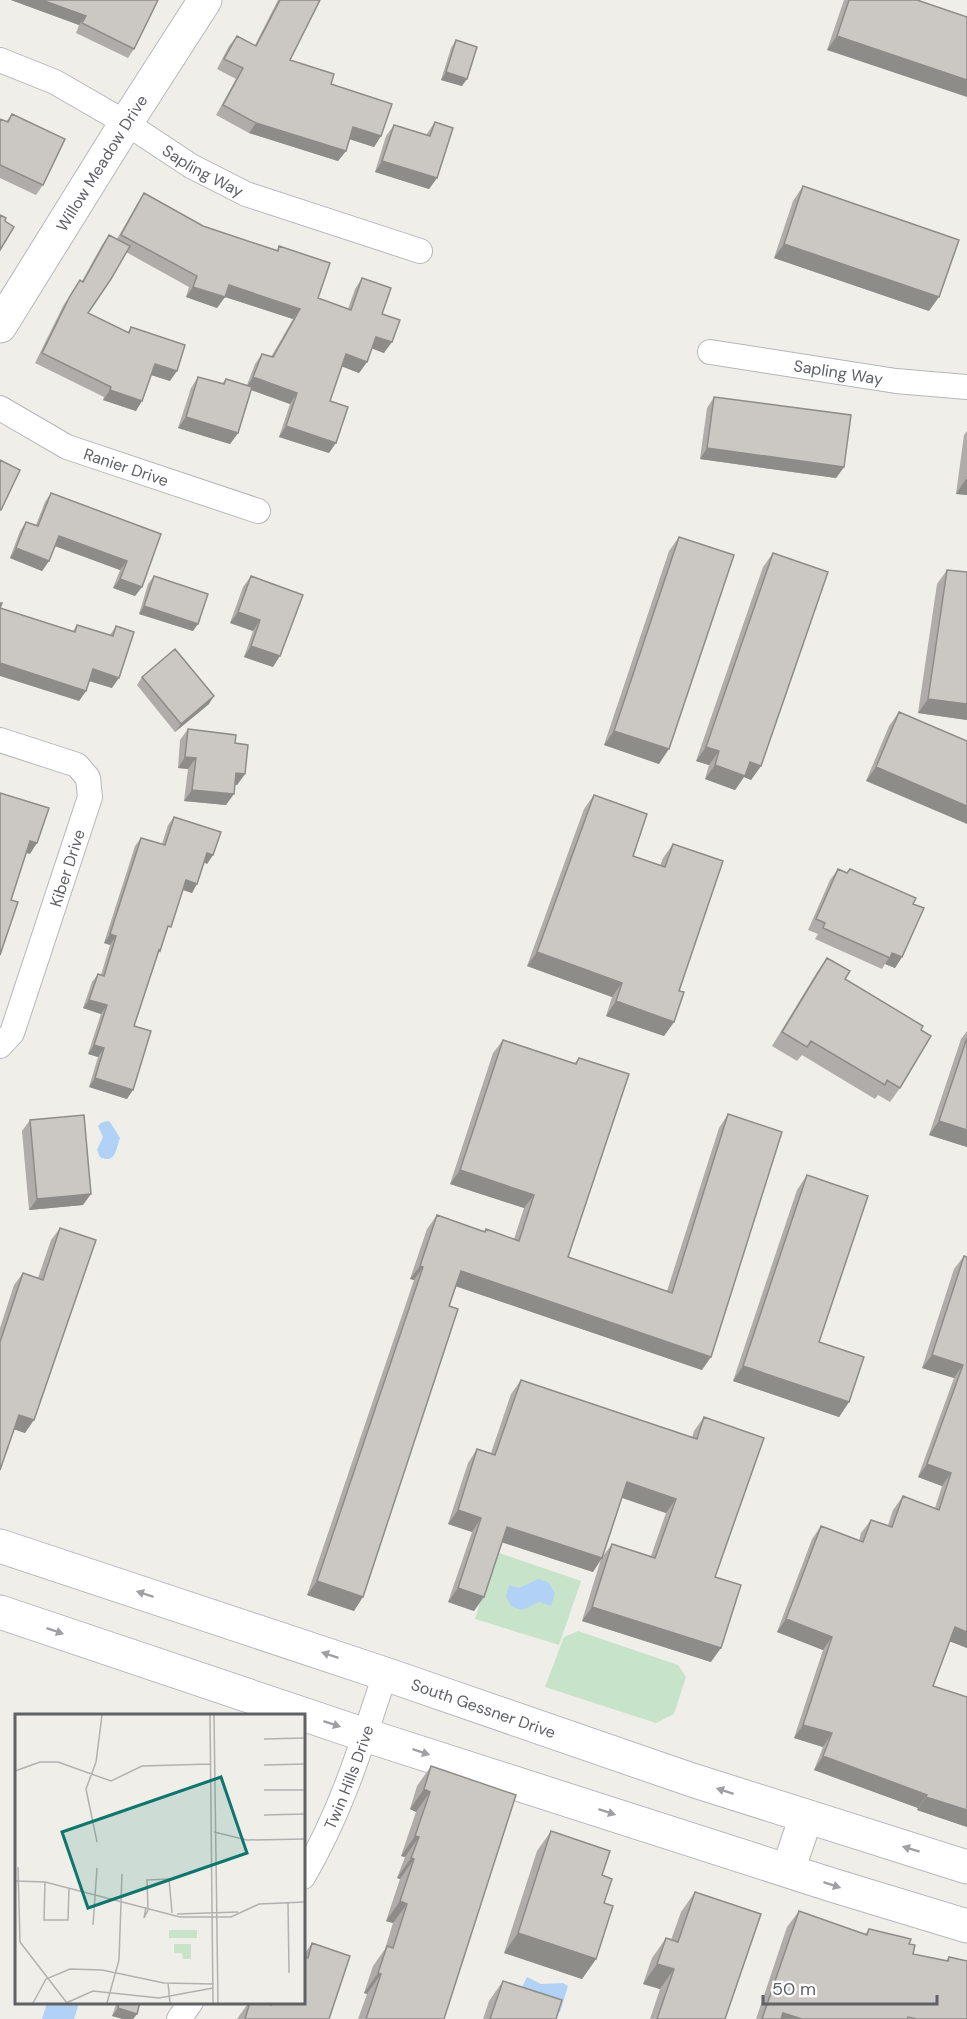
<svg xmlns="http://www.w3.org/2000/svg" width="967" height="2019" font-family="'DM Sans',sans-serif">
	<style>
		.pitch { fill: #c7e3ca }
		.water { fill: #b1d2f6 }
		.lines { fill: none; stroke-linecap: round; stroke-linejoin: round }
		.street-casing { stroke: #b4b6ba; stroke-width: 26 }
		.secondary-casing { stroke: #b6b8bd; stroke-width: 35 }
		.street { stroke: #fff; stroke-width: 24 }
		.secondary { stroke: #fff; stroke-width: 33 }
		.wall { fill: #afaca9; fill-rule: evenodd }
		.shaded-wall { fill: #8e8c89 }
		.building { fill: #cbc8c4; stroke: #8e8c89; stroke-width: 1.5 }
		.oneway { fill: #9fa0a3 }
		.labels { text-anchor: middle; stroke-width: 4.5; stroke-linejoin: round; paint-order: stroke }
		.street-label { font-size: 16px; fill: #5f6166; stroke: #fff }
		.inset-road { fill: none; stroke: #b1b2b0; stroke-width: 1.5 }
		.view { fill: #0f766e; fill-opacity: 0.15; stroke: #0f766e; stroke-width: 3 }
		.inset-edge { fill: none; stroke: #5f6166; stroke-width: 3 }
	</style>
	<rect width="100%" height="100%" fill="#efeee8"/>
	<path class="pitch" d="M 496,1552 L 581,1581 L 559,1645 L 475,1619 Z
		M 578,1631 L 678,1665 L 686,1677 L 674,1714 L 656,1723 L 545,1687 L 564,1637 Z"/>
	<path class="water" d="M 107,1121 L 110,1122 L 120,1138 C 116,1148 116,1165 100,1157 L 97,1150 L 103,1137 L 98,1126 L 101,1123 Z
		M 538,1579 L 548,1582 L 555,1593 L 551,1606 L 539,1602 L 522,1610 L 512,1607 L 506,1597 L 509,1585 L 519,1588 Z
		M 527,1977 L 541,1984 L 563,1983 L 568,1986 L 560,2012 L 520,1991 Z
		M 47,2003 L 47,2002 L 79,2003 L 74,2019 L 42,2019 Z"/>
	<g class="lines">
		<defs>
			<g id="street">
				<path id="s1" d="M 0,60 L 55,82 L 126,123 L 191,166 L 246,194 L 420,251"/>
				<path id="s2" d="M 710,352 L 896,381 L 967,387"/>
				<path id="s3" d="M 0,408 L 67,447 L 258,511"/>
				<path d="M 0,740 L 77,765 L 88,778 L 90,797 L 12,1033 L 0,1046"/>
				<path id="s4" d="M 303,1877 C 341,1813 362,1744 385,1674"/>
				<path d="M 179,2019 L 191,2002"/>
			</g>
			<g id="secondary">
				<path id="s5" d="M 0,326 L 126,123 L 205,0"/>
				<path id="s6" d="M 0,1546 L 385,1674 L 692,1780 L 967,1867"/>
				<path d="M 0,1612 L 365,1735 L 832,1885 L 967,1926"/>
				<path d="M 788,1870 L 806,1817"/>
			</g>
		</defs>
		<use href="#street" class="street-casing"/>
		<use href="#secondary" class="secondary-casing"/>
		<use href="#street" class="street"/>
		<use href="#secondary" class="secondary"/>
	</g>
	<path class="wall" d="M 11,0 L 158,0 L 134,49 L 128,58 L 76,33 L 79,25 Z
		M 278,0 L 320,0 L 290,60 L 331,84 L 381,136 L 374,147 L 349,139 L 346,151 L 338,161 L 249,133 L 216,115 L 236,79 L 217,69 L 229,46 L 237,36 L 255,45 Z
		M 844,0 L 917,0 L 827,50 Z
		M 456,40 L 462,86 L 441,80 L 451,48 Z
		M 12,114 L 43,185 L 36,195 L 0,178 L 0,119 L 6,122 Z
		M 435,122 L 437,178 L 429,189 L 375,172 L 386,136 L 394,125 L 426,135 Z
		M 803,186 L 929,311 L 774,258 L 793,201 Z
		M 144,193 L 203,226 L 277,250 L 279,246 L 318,298 L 348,309 L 355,289 L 362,278 L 382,314 L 384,353 L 371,348 L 367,362 L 359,373 L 342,366 L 330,401 L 329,453 L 279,437 L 290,404 L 251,390 L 238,433 L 230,444 L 178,428 L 191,388 L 198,377 L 222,384 L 226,379 L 247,385 L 255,364 L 262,354 L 271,357 L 293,319 L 225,297 L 217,308 L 186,297 L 189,287 L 126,252 L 88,313 L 128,332 L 131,327 L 170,381 L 151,375 L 136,411 L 103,400 L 104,397 L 35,363 L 63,306 L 80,280 L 82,281 L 102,245 L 109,235 L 117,239 L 137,204 Z
		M 714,397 L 844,467 L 836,478 L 700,459 L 707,408 Z
		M 967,431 L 967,495 L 956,494 L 964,435 Z
		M 51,493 L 161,534 L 142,587 L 135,596 L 113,588 L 120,570 L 55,546 L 49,561 L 42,571 L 10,558 L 20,531 L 26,522 L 36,525 L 45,502 Z
		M 679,537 L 659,764 L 604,745 L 669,551 Z
		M 773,553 L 761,766 L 751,780 L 744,777 L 735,790 L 705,779 L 709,765 L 696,761 L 763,567 Z
		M 947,570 L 967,720 L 918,713 L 937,584 Z
		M 154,576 L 193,631 L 139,614 L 148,584 Z
		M 251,576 L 273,667 L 244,657 L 253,631 L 230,623 L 243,587 Z
		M 0,608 L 73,631 L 77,625 L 110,635 L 116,626 L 112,688 L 89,681 L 86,691 L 79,701 Z
		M 142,677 L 209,704 L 175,732 L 137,685 Z
		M 899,712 L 967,741 L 866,781 L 889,726 Z
		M 188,729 L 235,743 L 245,774 L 237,785 L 235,785 L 226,805 L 184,801 L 188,769 L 178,768 L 180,740 Z
		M 594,795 L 633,856 L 660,866 L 663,858 L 673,844 L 679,991 L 674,1022 L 664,1036 L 606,1016 L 612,997 L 527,966 L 584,809 Z
		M 174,817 L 213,855 L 207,864 L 204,862 L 192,893 L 183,890 L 157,956 L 134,1026 L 127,1099 L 89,1087 L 98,1057 L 88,1054 L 101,1014 L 83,1008 L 92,982 L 98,974 L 101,975 L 110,945 L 104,943 L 135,846 L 141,838 L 162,844 L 168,825 Z
		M 838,869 L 846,873 L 850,869 L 913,904 L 902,957 L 895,968 L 885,964 L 882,969 L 815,939 L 818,934 L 808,930 L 830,880 Z
		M 827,958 L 845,979 L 921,1030 L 900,1088 L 890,1102 L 878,1095 L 875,1099 L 802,1055 L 797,1061 L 772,1046 L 817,972 Z
		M 967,1031 L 967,1147 L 929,1135 L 961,1039 Z
		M 503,1040 L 574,1064 L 579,1058 L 568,1257 L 667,1291 L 719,1128 L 728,1114 L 702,1370 L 456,1286 L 354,1611 L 307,1595 L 414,1280 L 410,1279 L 427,1229 L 437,1215 L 484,1232 L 486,1229 L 514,1239 L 524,1208 L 450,1184 L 493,1053 Z
		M 30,1120 L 83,1205 L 29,1210 L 22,1131 Z
		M 807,1175 L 819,1342 L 849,1402 L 839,1417 L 733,1381 L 797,1190 Z
		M 60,1228 L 25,1433 L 14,1429 L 0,1470 L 0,1328 L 14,1285 L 23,1273 L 38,1278 L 51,1240 Z
		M 964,1256 L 967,1257 L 967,1648 L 950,1641 L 933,1686 L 967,1697 L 967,1827 L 917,1810 L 918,1808 L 814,1770 L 823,1747 L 794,1738 L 823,1650 L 777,1632 L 812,1539 L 821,1526 L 859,1541 L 861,1533 L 871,1520 L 888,1525 L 893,1510 L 903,1496 L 935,1508 L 942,1486 L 918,1477 L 954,1378 L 922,1368 L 954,1269 Z
		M 521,1380 L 692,1438 L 694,1431 L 704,1417 L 715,1577 L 711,1662 L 582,1621 L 601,1559 L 593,1572 L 502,1542 L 474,1611 L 448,1602 L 472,1532 L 448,1524 L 468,1463 L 477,1449 L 491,1453 L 511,1394 ZM 622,1498 L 666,1513 L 651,1556 L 612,1544 L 603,1556 Z
		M 431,1766 L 444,2019 L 358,2019 L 367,1994 L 364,1993 L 373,1966 L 385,1949 L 393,1923 L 386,1921 L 400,1879 L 397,1878 L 405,1857 L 401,1856 L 416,1812 L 410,1809 L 417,1786 Z
		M 551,1831 L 604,1903 L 596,1959 L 582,1979 L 504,1953 L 537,1851 Z
		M 695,1892 L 725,2019 L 650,2019 L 660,1989 L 643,1984 L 652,1958 L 666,1938 L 671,1940 L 681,1912 Z
		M 799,1911 L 865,1934 L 869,1929 L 909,1944 L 913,1954 L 946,1961 L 949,1957 L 967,2019 L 756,2019 L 787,1927 Z
		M 312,1943 L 329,2019 L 237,2019 L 249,2002 L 303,2002 L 303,1956 Z
		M 503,1981 L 556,2019 L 483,2019 L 489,2001 Z
		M 117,2002 L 140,2002 L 137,2014 L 133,2019 L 123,2019 L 112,2016 Z"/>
	<path class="shaded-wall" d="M 11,0 L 42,0 L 86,16 L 79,25 Z
		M 837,36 L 967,80 L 967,97 L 827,50 Z
		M 446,72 L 467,79 L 462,86 L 441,80 Z
		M 256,123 L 346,151 L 338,161 L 249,133 Z
		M 353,127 L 381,136 L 374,147 L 346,138 Z
		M 382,161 L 437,178 L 429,189 L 375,172 Z
		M 784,244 L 939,297 L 929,311 L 774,258 Z
		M 229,285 L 300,309 L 293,319 L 222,296 Z
		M 193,287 L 225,297 L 217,308 L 186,297 Z
		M 376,337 L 392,342 L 384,353 L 368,347 Z
		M 346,354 L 367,362 L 359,373 L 338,365 Z
		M 155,364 L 177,371 L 170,381 L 148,374 Z
		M 253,377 L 297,393 L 290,404 L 246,388 Z
		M 110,390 L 142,401 L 136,411 L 103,400 Z
		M 186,417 L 238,433 L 230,444 L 178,428 Z
		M 286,426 L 336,443 L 329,453 L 279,437 Z
		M 707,448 L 844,467 L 836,478 L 700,459 Z
		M 966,479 L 967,479 L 967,495 L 956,494 Z
		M 59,536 L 127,561 L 120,570 L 52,545 Z
		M 16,548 L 49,561 L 42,571 L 10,558 Z
		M 120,579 L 142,587 L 135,596 L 113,588 Z
		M 144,606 L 198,624 L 193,631 L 139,614 Z
		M 238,612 L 260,620 L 253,631 L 230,623 Z
		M 251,646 L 280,656 L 273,667 L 244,657 Z
		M 0,663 L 86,691 L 79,701 L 0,676 Z
		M 93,669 L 119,678 L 112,688 L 86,680 Z
		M 214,696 L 209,704 L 175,732 L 181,724 Z
		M 928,699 L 967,704 L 967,720 L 918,713 Z
		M 614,731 L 669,749 L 659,764 L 604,745 Z
		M 706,747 L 719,751 L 709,765 L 696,761 Z
		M 185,757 L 196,758 L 188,769 L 178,768 Z
		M 750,762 L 761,766 L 751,780 L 744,777 L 735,790 L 705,779 L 715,765 Z
		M 876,767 L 967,806 L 967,824 L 866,781 Z
		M 236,773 L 245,774 L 237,785 L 229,784 Z
		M 192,790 L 234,794 L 226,805 L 184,801 Z
		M 30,841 L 37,843 L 30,854 L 23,852 Z
		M 207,853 L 213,855 L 207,864 L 201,861 Z
		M 186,880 L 197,884 L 192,893 L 180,889 Z
		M 110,934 L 116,936 L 110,945 L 104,943 Z
		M 537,952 L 622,983 L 612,997 L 527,966 Z
		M 892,953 L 902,957 L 895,968 L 885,964 Z
		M 89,1000 L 107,1005 L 101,1014 L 83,1008 Z
		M 616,1001 L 674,1022 L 664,1036 L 606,1016 Z
		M 94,1045 L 104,1048 L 98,1057 L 88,1054 Z
		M 95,1078 L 133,1090 L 127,1099 L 89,1087 Z
		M 939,1121 L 967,1130 L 967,1147 L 929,1135 Z
		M 460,1170 L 534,1195 L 524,1208 L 450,1184 Z
		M 91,1194 L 83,1205 L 29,1210 L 37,1199 Z
		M 420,1266 L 423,1267 L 414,1280 L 410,1279 Z
		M 461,1271 L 711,1357 L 702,1370 L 452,1285 Z
		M 932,1355 L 963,1365 L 954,1378 L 922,1368 Z
		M 743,1366 L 849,1402 L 839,1417 L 733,1381 Z
		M 19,1415 L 34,1420 L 25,1433 L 10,1428 Z
		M 927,1464 L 951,1473 L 942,1486 L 918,1477 Z
		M 627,1482 L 676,1499 L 666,1513 L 617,1496 Z
		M 458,1510 L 481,1518 L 472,1532 L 448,1524 Z
		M 507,1527 L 602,1558 L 593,1572 L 498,1541 Z
		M 317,1581 L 363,1597 L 354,1611 L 307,1595 Z
		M 458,1588 L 484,1597 L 474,1611 L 448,1602 Z
		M 592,1607 L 721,1648 L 711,1662 L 582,1621 Z
		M 786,1619 L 832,1637 L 823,1650 L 777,1632 Z
		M 955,1627 L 967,1632 L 967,1648 L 946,1640 Z
		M 803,1725 L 832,1733 L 823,1747 L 794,1738 Z
		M 823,1756 L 927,1795 L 918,1808 L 814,1770 Z
		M 424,1789 L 430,1792 L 416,1812 L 410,1809 Z
		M 926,1797 L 967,1810 L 967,1827 L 917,1810 Z
		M 415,1836 L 419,1837 L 405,1857 L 401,1856 Z
		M 411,1858 L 414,1859 L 400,1879 L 397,1878 Z
		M 400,1901 L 407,1904 L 393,1923 L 386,1921 Z
		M 518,1933 L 596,1959 L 582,1979 L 504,1953 Z
		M 657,1964 L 674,1969 L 660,1989 L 643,1984 Z
		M 378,1973 L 381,1974 L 367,1994 L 364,1993 Z
		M 118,2008 L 137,2014 L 133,2019 L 123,2019 L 112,2016 Z
		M 783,2013 L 802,2019 L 779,2019 Z"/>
	<path class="building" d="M 42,0 L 158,0 L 134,49 L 82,23 L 86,16 Z
		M 280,0 L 320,0 L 290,60 L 334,74 L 331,84 L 392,104 L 381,136 L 353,127 L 346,151 L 256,123 L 223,105 L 243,68 L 224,59 L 237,36 L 256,46 Z
		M 849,0 L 917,0 L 967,17 L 967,80 L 837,36 Z
		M 456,40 L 477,47 L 467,79 L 446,72 Z
		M 12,114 L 65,139 L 43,185 L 0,165 L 0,119 L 8,122 Z
		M 435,122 L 453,128 L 437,178 L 382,161 L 394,125 L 430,136 Z
		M 803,186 L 959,240 L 939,297 L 784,244 Z
		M 144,193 L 203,226 L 278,251 L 279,246 L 330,263 L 318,298 L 351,310 L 362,278 L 391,288 L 382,314 L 400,320 L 392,342 L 376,337 L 367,362 L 346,354 L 330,401 L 348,407 L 336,443 L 286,426 L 297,393 L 253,377 L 262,354 L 273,357 L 300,309 L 229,285 L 225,297 L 193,287 L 197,276 L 121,235 Z
		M 0,215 L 6,218 L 5,221 L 14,227 L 0,250 Z
		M 109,235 L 130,246 L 111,279 L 88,313 L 129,333 L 131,327 L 185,345 L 177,371 L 155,364 L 142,401 L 110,390 L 111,387 L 42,353 L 70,296 L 80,280 L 83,282 Z
		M 198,377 L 224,384 L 226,379 L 252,387 L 238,433 L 186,417 Z
		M 714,397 L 851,415 L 844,467 L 707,448 Z
		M 0,460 L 20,470 L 1,510 L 0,510 Z
		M 51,493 L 161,534 L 142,587 L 120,579 L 127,561 L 59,536 L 49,561 L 16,548 L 26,522 L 38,526 Z
		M 679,537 L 734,555 L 669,749 L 614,731 Z
		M 773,553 L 828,572 L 761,766 L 750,762 L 745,776 L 715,765 L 719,751 L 706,747 Z
		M 947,570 L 967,572 L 967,704 L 928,699 Z
		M 154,576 L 208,594 L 198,624 L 144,606 Z
		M 251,576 L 303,595 L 280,656 L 251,646 L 260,620 L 238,612 Z
		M 0,603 L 2,603 L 0,608 L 75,632 L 77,625 L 113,636 L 116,626 L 134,632 L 119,678 L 93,669 L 86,691 L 0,663 Z
		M 175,649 L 214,696 L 181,724 L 142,677 Z
		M 899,712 L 967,741 L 967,806 L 876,767 Z
		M 188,729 L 236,735 L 235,743 L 248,745 L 245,774 L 236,773 L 234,794 L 192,790 L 196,758 L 185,757 Z
		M 0,793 L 49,808 L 37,843 L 30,841 L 11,900 L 18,902 L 0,955 Z
		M 594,795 L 647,814 L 633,856 L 665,867 L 673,844 L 723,861 L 679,991 L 684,992 L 674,1022 L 616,1001 L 622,983 L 537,952 Z
		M 174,817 L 221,832 L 213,855 L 207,853 L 197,884 L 186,880 L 171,927 L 168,926 L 160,951 L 159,950 L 134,1026 L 151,1031 L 133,1090 L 95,1078 L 104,1048 L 94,1045 L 107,1005 L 89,1000 L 98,974 L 104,976 L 116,936 L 110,934 L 141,838 L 165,845 Z
		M 838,869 L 847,873 L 850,869 L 916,898 L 913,904 L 924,908 L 902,957 L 892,953 L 890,958 L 823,928 L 825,923 L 816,919 Z
		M 827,958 L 850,971 L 845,979 L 923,1026 L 921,1030 L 931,1036 L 900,1088 L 887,1080 L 885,1085 L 811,1041 L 807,1047 L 782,1032 Z
		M 967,1038 L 967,1130 L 939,1121 Z
		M 503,1040 L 576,1064 L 579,1058 L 629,1074 L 568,1257 L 672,1293 L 728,1114 L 782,1132 L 711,1357 L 461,1271 L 449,1306 L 458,1309 L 363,1597 L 317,1581 L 423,1267 L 420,1266 L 437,1215 L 485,1232 L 486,1229 L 519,1241 L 534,1195 L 460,1170 Z
		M 84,1115 L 91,1194 L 37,1199 L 30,1120 Z
		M 807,1175 L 868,1196 L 819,1342 L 864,1357 L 849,1402 L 743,1366 Z
		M 60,1228 L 96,1240 L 34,1420 L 19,1415 L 0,1470 L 0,1342 L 23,1273 L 43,1280 Z
		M 964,1256 L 967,1257 L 967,1632 L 955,1627 L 933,1686 L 967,1697 L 967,1810 L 926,1797 L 927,1795 L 823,1756 L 832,1733 L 803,1725 L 832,1637 L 786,1619 L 821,1526 L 863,1542 L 871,1520 L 892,1527 L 903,1496 L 939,1510 L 951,1473 L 927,1464 L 963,1365 L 932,1355 Z
		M 521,1380 L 697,1439 L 704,1417 L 764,1438 L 715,1577 L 741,1585 L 721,1648 L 592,1607 L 612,1544 L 655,1558 L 676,1499 L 627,1482 L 602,1558 L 507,1527 L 484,1597 L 458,1588 L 481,1518 L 458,1510 L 477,1449 L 495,1455 Z
		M 431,1766 L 516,1795 L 444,2019 L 366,2019 L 381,1974 L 378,1973 L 387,1946 L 393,1948 L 407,1904 L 400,1901 L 414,1859 L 411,1858 L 419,1837 L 415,1836 L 430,1792 L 424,1789 Z
		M 551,1831 L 610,1851 L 602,1875 L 612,1879 L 604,1903 L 613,1906 L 596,1959 L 518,1933 Z
		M 695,1892 L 761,1914 L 725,2019 L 657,2019 L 674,1969 L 657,1964 L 666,1938 L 678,1942 Z
		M 799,1911 L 867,1935 L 869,1929 L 911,1939 L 909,1944 L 915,1945 L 913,1954 L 948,1961 L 949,1957 L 967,1961 L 967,2019 L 917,2019 L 908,2017 L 907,2019 L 802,2019 L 783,2013 L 781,2019 L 762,2019 Z
		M 312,1943 L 350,1956 L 329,2019 L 245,2019 L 250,2002 L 263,2002 L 271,2005 L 271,2002 L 303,2002 L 303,1956 L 308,1958 Z
		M 503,1981 L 562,2000 L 556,2019 L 490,2019 Z
		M 119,2002 L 140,2002 L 137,2014 L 118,2008 Z"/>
	<defs><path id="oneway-solid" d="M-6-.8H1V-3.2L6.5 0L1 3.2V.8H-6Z" transform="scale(1.5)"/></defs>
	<g class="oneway">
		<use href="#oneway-solid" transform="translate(145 1594) rotate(-162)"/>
		<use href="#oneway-solid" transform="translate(55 1631) rotate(19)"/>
		<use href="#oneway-solid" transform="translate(330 1655) rotate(-162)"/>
		<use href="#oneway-solid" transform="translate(332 1724) rotate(18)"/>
		<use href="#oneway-solid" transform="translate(421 1752) rotate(18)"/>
		<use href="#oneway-solid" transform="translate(725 1791) rotate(-162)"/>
		<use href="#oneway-solid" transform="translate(607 1812) rotate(18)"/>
		<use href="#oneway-solid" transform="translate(911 1849) rotate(-163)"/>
		<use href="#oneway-solid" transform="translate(832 1885) rotate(18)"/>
	</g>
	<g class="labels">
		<g class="street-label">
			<text dy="6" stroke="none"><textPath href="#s5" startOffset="192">Willow Meadow Drive</textPath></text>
			<text dy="6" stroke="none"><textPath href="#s1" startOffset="232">Sapling Way</textPath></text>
			<text dy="6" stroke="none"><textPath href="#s2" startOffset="130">Sapling Way</textPath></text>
			<text dy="6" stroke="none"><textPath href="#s3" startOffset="140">Ranier Drive</textPath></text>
			<text transform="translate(67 868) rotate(-72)" y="6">Kiber Drive</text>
			<text dy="6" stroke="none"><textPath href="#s6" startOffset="510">South Gessner Drive</textPath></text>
			<text dy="6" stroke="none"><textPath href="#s4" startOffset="110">Twin Hills Drive</textPath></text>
		</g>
	</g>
	<g transform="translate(15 1714)">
		<rect width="290" height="290" fill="#efeee8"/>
		<path d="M 154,216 L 182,216 L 182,224 L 154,224 ZM 159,230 L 176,230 L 176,245 L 168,245 L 167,239 L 159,239 Z" fill="#c7e3ca"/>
		<path class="inset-road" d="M 195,1 L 198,289M 199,1 L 203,289M 249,25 L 290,24M 249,51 L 290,50M 0,57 L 25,48 L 43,48 L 96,67 L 127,52 L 195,50M 249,76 L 290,76M 249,101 L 290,100M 199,118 L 232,126 L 290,125M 82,128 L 71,75 L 81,48 L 87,1M 3,153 L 5,228 L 52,289M 0,167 L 30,168 L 165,203 L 216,203 L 244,190 L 290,188M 30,168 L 29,206 L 53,206 L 54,174M 273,189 L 274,259M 131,193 L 129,204 L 133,196 L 132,166 L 154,165 L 157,199M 162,200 L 223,198M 78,211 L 82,154M 153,269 L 155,289M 18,289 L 31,265 L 55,255 L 87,256 L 149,269 L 199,270M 51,289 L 78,277 L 144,284 L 198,274M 92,289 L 104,246 L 107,160"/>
		<path class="view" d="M 206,63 L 232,139 L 73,194 L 47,118 Z"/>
		<rect width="290" height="290" class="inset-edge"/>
	</g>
	<path d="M763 1995v9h174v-9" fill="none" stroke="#5f6166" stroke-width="3"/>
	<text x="772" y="1995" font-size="18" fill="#5f6166" stroke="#ffffff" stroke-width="4.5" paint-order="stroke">50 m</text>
</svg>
